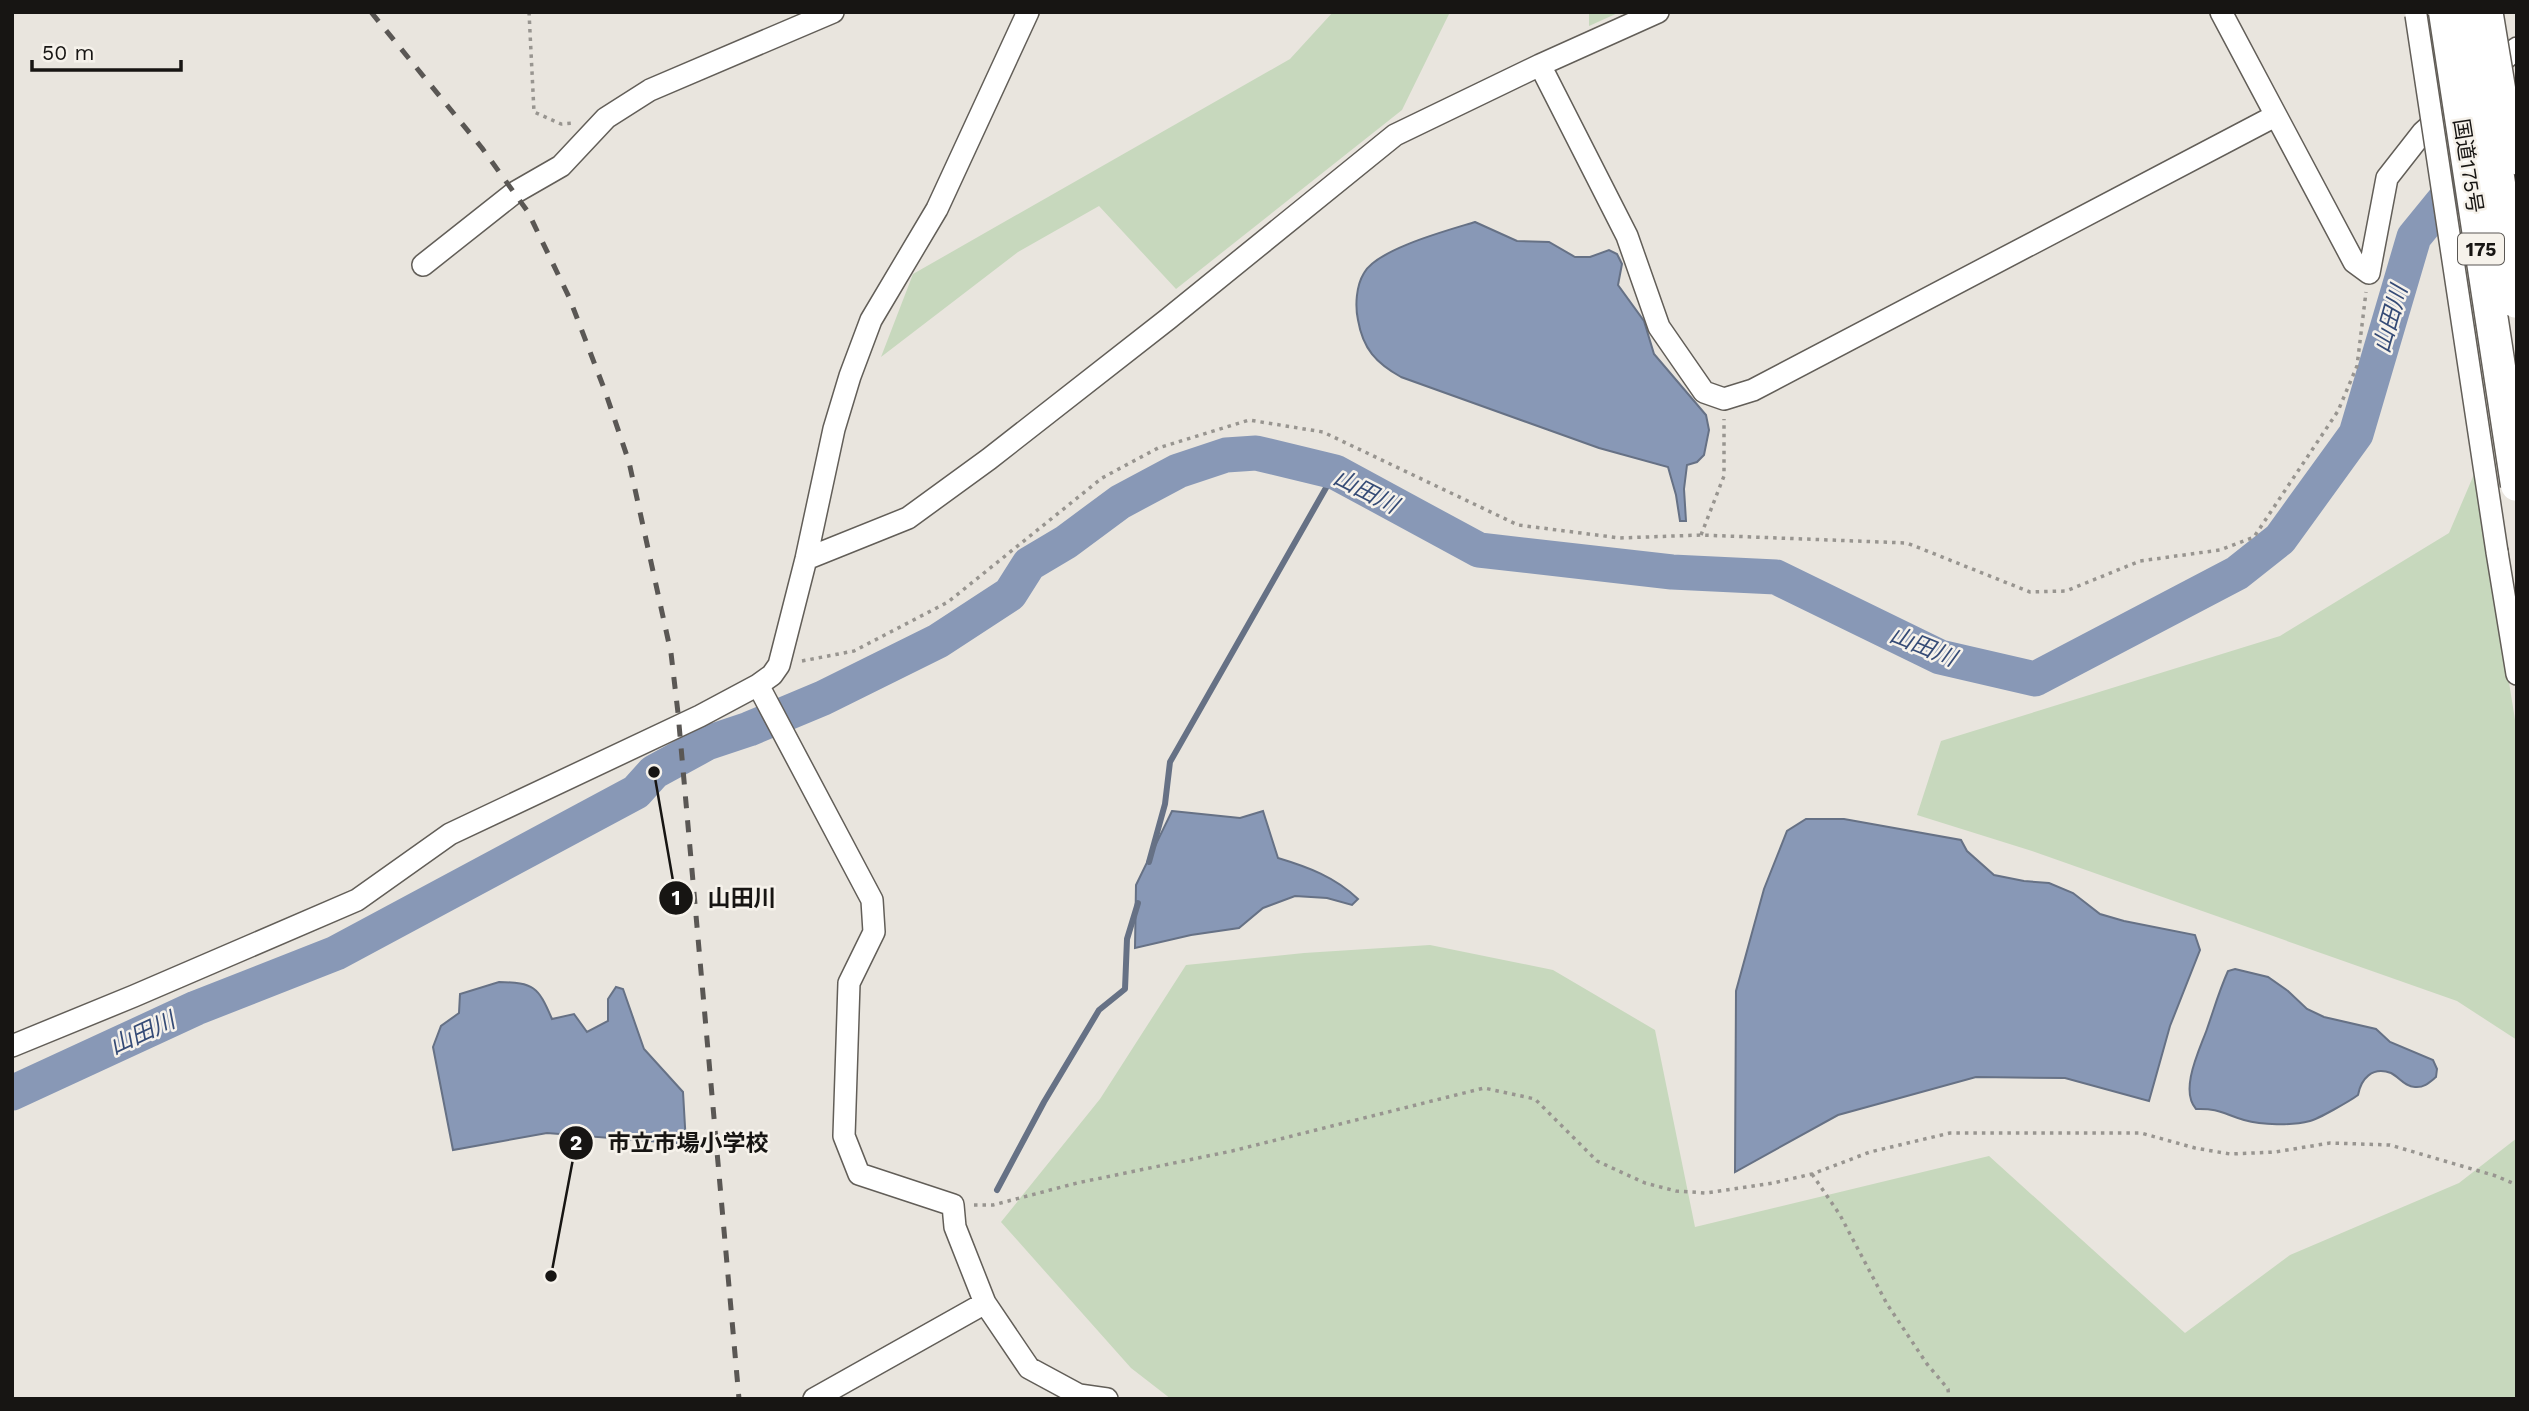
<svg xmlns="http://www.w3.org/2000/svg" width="2529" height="1411" font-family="'Work Sans','Noto Sans JP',sans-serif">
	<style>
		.green { fill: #c7d8bd }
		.water { fill: #8898b6; stroke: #667185; stroke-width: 2 }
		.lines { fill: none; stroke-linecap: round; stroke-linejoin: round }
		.stream { stroke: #667185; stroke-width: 6 }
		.river { stroke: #8898b6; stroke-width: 35 }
		.minor-casing { stroke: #625e58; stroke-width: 24 }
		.path { stroke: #989590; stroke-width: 3.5; stroke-dasharray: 3.5 5; stroke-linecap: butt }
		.minor { stroke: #fff; stroke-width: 21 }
		.rail { stroke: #5a5754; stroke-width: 5; stroke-dasharray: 12 12; stroke-linecap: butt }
		.minor-bridge-casing { stroke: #625e58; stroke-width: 24; stroke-linecap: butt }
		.highway-bridge-casing { stroke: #625e58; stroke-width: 35; stroke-linecap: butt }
		.minor-bridge { stroke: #fff; stroke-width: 21 }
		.highway-bridge { stroke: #fff; stroke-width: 32 }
		.labels { text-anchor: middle; stroke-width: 5; stroke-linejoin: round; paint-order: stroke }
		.shield { fill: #f6f2eb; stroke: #5a5754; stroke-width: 2 }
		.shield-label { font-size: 19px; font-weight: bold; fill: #171513 }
		.street-label { font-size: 21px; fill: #171513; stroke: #f6f2eb }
		.water-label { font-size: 23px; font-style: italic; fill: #354b76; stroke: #f6f2eb }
		.leader { fill: none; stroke: #171513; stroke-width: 2.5 }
		.callout-dot { fill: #171513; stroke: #f6f2eb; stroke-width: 2.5 }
		.mark-label { font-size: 21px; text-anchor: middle; font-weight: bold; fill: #fff }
		.callout-label { font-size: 23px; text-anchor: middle; font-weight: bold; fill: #171513; stroke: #f6f2eb; stroke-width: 5; stroke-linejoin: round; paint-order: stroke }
	</style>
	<rect width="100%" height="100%" fill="#e9e5de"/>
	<path class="green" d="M 1333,12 L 1450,12 L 1402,110 L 1176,289 L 1099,206 L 1018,252 L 881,357 L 913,274 L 1290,59 Z
		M 1589,12 L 1620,12 L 1589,26 Z
		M 2475,472 L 2517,732 L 2517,1040 L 2457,1001 L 2032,851 L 1917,815 L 1941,741 L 2280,636 L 2449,533 Z
		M 1430,945 L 1553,970 L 1655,1030 L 1695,1227 L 1989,1156 L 2185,1333 L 2290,1255 L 2459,1183 L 2517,1138 L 2517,1399 L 1171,1399 L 1131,1368 L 1001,1222 L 1100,1099 L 1186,965 L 1304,953 Z"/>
	<path class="water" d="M 1475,222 L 1517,241 L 1549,242 L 1575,257 L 1590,257 L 1609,250 L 1617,254 L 1622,264 L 1618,285 L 1644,321 L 1654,354 L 1706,415 L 1709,430 L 1704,455 L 1697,462 L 1687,465 L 1684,489 L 1686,521 L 1680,521 L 1676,495 L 1668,467 L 1599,448 L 1401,377 C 1376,363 1363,349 1358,320 C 1355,306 1356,286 1364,273 C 1377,249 1449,230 1475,222 Z
		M 1172,811 L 1240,818 L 1263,811 L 1278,858 C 1308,867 1335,877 1358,899 L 1352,905 L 1327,898 L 1295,896 L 1263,908 L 1239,928 L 1191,935 L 1135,948 L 1136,885 Z
		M 1806,819 L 1844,819 L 1961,840 L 1967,851 L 1994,875 L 2024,881 L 2049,883 L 2073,893 L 2100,914 L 2124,921 L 2195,935 L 2200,950 L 2170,1026 L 2149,1101 L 2065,1078 L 1976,1077 L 1838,1115 L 1735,1172 L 1736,991 L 1764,889 L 1787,831 Z
		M 2235,969 L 2268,977 L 2288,991 L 2307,1009 L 2324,1017 L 2376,1029 L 2390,1042 L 2433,1060 L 2437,1069 L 2436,1077 C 2430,1082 2424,1088 2415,1087 C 2405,1087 2399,1077 2391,1073 C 2372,1066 2361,1079 2358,1095 C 2350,1101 2318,1119 2310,1121 C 2291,1126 2262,1125 2244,1120 C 2224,1114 2218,1108 2196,1109 C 2179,1090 2200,1049 2207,1029 C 2214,1009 2219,991 2228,971 Z
		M 499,982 C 534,983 538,986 552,1019 L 574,1014 L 587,1032 L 608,1021 L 608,999 L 616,987 L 623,989 L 644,1049 L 683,1092 L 686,1144 L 547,1133 L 453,1150 L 433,1047 L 441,1026 L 459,1013 L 460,994 Z"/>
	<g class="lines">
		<path class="stream" d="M 1149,862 L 1165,804 L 1170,762 L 1335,472
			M 997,1190 L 1044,1102 L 1099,1010 L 1125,989 L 1127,939 L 1138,903"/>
		<path class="river" d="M 12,1093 L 196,1008 L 336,953 L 636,792 L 654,772 L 707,743 L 749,729 L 823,698 L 938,641 L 1010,594 L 1029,564 L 1066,542 L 1120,502 L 1178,471 L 1226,455 L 1256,453 L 1335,472 L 1479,550 L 1672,572 L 1776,577 L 1940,657 L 2035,679 L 2237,573 L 2280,539 L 2356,434 L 2414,237 L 2485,150"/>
		<defs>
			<path id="minor" d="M 2221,12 L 2354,262 L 2369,273 L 2387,178 L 2423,132 L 2466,94
				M 1540,65 L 1627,236 L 1659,327 L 1704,392 L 1724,399 L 1753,390 L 2275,116
				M 2490,72 L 2517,48
				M 423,265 L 514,193 L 561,166 L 606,118 L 650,90 L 833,12
				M 2497,552 L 2517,674
				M 806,559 L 908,518 L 989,459 L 1168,319 L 1395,135 L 1540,65 L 1658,12
				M 758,685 L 872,900 L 874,932 L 849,983 L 844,1136 L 859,1174 L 953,1205 L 955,1227 L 985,1303 L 1029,1368 L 1079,1395 L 1107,1399
				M 12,1046 L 134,996 L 357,900 L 450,834 L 700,716 L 758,685 L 772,675 L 779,665 L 806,559 L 834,429 L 850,376 L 871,320 L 937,209 L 1028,12
				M 814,1399 L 985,1303"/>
		</defs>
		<use href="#minor" class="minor-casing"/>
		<path class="path" d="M 529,12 L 534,112 L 561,124 L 573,123
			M 1701,535 L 1724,476 L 1724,419
			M 802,661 L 854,651 L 948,602 L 1102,478 L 1158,448 L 1249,420 L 1323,432 L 1518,525 L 1620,538 L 1701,535 L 1907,543 L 2030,592 L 2066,591 L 2140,561 L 2220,550 L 2254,537 L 2338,411 L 2357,366 L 2366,292
			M 1812,1174 L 1840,1215 L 1887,1304 L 1927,1364 L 1948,1389 L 1949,1399
			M 974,1205 L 993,1205 L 1077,1183 L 1232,1151 L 1484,1088 L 1535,1099 L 1597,1161 L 1645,1183 L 1676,1191 L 1706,1193 L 1773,1183 L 1812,1174 L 1870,1152 L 1950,1133 L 2141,1133 L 2195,1148 L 2230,1154 L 2275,1152 L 2330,1143 L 2390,1145 L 2496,1176 L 2517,1185"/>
		<use href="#minor" class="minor"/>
		<path class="rail" d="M 371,12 L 482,148 L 528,212 L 569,297 L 605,391 L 629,462 L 671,653 L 678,713 L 739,1399"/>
		<defs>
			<path id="minor-bridge" d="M 2492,12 L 2517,164
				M 2416,15 L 2497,552"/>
			<path id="highway-bridge" d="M 2445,12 L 2517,485
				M 2473,12 L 2517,302"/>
		</defs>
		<use href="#minor-bridge" class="minor-bridge-casing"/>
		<use href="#highway-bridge" class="highway-bridge-casing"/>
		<use href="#minor-bridge" class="minor-bridge"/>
		<use href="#highway-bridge" class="highway-bridge"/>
	</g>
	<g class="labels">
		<rect class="shield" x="2458" y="233.5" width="46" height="31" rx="5"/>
		<g class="shield-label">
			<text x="2481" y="256">175</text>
		</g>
		<g class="street-label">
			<text transform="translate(2468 166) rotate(81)" y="7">国道175号</text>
		</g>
		<g class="water-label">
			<text transform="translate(2390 319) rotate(-74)" y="8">山田川</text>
			<text transform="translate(1366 491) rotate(27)" y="8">山田川</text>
			<text transform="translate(1923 646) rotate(22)" y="8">山田川</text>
			<text transform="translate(142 1033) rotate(-25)" y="8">山田川</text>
		</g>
	</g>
	<path class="leader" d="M654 772L676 898M551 1276L576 1143"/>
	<g class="callout-dot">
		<circle cx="654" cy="772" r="7"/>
		<circle cx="551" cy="1276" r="7"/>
		<circle cx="676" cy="898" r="18"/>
		<circle cx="576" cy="1143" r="18"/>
	</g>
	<g class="mark-label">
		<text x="676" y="905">1</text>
		<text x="576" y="1150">2</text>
	</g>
	<g class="callout-label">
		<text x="742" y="906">山田川</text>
		<text x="688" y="1151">市立市場小学校</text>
	</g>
	<rect width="2529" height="1411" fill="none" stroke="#171513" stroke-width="28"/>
	<path d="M32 60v10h149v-10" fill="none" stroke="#171513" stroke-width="3.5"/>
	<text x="42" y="60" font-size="21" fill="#171513" stroke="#f6f2eb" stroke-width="5" paint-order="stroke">50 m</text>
</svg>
